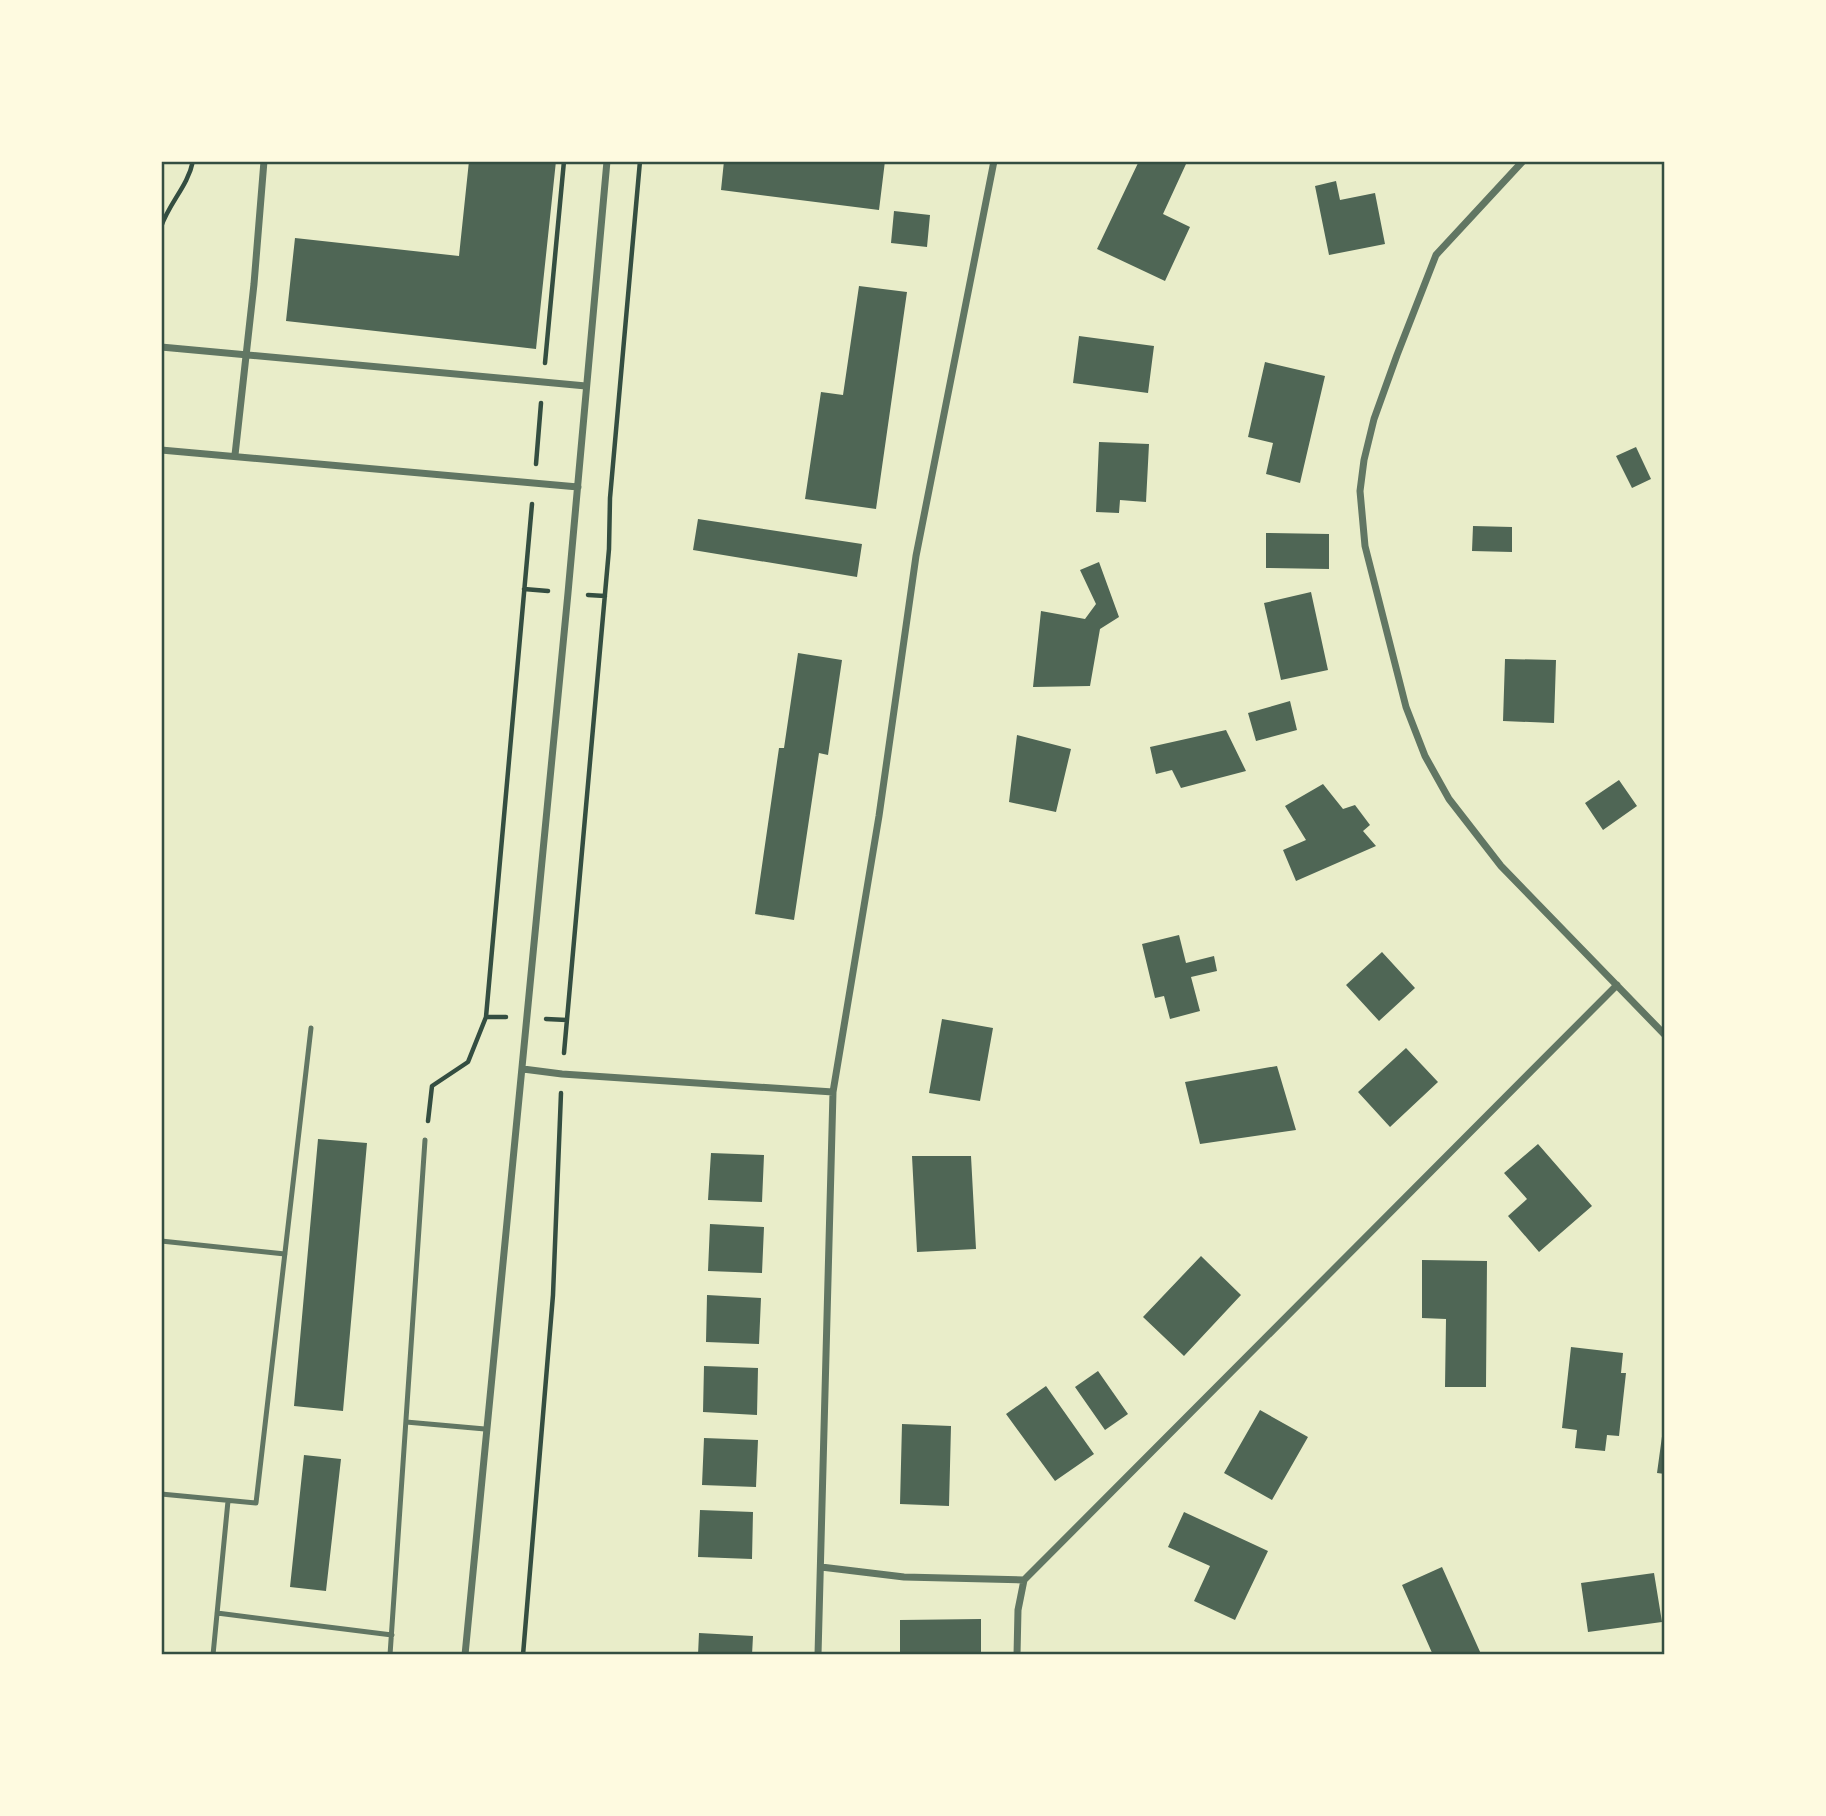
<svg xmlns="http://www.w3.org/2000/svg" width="1826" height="1816" font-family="'Sofia Sans Condensed',sans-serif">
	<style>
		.building { fill: #4f6655 }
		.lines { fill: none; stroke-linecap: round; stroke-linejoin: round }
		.path { stroke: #344e41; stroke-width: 4.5 }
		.service { stroke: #617663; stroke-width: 5 }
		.minor { stroke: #617663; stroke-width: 7 }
		.neatline { fill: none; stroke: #344e41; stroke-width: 2.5 }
	</style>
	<rect width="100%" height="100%" fill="#e9edc9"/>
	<path class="building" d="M 469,161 L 556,161 L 536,349 L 286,321 L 295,238 L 459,256 Z
		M 724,161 L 885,161 L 879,210 L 721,190 Z
		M 1139,161 L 1179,161 L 1186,164 L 1163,214 L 1190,227 L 1165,281 L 1097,249 Z
		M 1336,181 L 1340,200 L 1375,193 L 1385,244 L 1329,255 L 1315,186 Z
		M 894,211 L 930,215 L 927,247 L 891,243 Z
		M 859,286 L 907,292 L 876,509 L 805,499 L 821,392 L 843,395 Z
		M 1079,336 L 1154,346 L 1148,393 L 1073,383 Z
		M 1265,362 L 1325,376 L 1300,483 L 1266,474 L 1273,443 L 1248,437 Z
		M 1099,442 L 1149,444 L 1146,502 L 1120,500 L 1119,513 L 1096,512 Z
		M 1636,447 L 1651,479 L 1632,488 L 1616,456 Z
		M 698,519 L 862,544 L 857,577 L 693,550 Z
		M 1473,526 L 1512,527 L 1512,552 L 1472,551 Z
		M 1266,533 L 1329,534 L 1329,569 L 1266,568 Z
		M 1099,562 L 1119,617 L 1100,629 L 1090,686 L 1033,687 L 1041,611 L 1085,619 L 1096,604 L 1080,570 Z
		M 1311,592 L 1328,670 L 1281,680 L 1264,603 Z
		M 798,653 L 842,660 L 828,755 L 819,753 L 794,920 L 755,914 L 779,748 L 784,748 Z
		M 1505,659 L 1556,660 L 1554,723 L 1503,721 Z
		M 1290,701 L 1297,730 L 1256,741 L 1248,713 Z
		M 1226,730 L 1246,771 L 1181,788 L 1172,770 L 1156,774 L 1150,747 Z
		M 1017,735 L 1071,749 L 1056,812 L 1009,802 Z
		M 1619,780 L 1637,806 L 1603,830 L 1585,803 Z
		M 1323,784 L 1343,809 L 1355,805 L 1370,825 L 1363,831 L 1376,846 L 1296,881 L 1283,850 L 1306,840 L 1285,806 Z
		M 1179,935 L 1186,963 L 1214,956 L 1217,971 L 1191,977 L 1200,1011 L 1170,1019 L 1164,996 L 1155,998 L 1142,944 Z
		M 1382,952 L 1415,988 L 1379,1021 L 1346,985 Z
		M 942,1019 L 993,1028 L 980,1101 L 929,1093 Z
		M 1406,1048 L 1438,1082 L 1390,1127 L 1358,1092 Z
		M 1277,1066 L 1296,1130 L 1200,1144 L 1185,1082 Z
		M 318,1139 L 367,1143 L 343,1411 L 294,1406 Z
		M 1538,1144 L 1592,1206 L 1539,1252 L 1508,1216 L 1527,1199 L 1504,1173 Z
		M 711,1153 L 764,1155 L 762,1202 L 708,1200 Z
		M 912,1156 L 971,1156 L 976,1249 L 917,1252 Z
		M 710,1224 L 764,1227 L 762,1273 L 708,1271 Z
		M 1201,1256 L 1241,1295 L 1184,1356 L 1143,1317 Z
		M 1422,1260 L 1487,1261 L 1486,1387 L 1445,1387 L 1446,1319 L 1422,1318 Z
		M 707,1295 L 761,1298 L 759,1344 L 706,1342 Z
		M 1571,1347 L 1623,1353 L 1621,1373 L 1626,1373 L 1619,1436 L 1607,1435 L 1605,1451 L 1575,1448 L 1577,1430 L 1562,1428 Z
		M 704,1366 L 758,1368 L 757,1415 L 703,1412 Z
		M 1098,1371 L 1128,1414 L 1105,1430 L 1075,1387 Z
		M 1046,1386 L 1094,1454 L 1055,1481 L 1006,1414 Z
		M 1260,1410 L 1308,1437 L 1272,1500 L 1224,1473 Z
		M 902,1424 L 951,1426 L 949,1506 L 900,1504 Z
		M 1663,1429 L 1665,1430 L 1665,1474 L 1657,1473 Z
		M 704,1438 L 758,1440 L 756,1487 L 702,1485 Z
		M 304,1455 L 341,1459 L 326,1591 L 290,1587 Z
		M 700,1510 L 753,1512 L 752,1559 L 698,1557 Z
		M 1184,1512 L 1268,1551 L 1235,1620 L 1194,1601 L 1210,1566 L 1168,1547 Z
		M 1442,1567 L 1481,1654 L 1478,1655 L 1433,1655 L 1402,1585 Z
		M 1654,1573 L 1662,1622 L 1588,1632 L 1581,1583 Z
		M 981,1619 L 981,1655 L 900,1655 L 900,1620 Z
		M 699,1633 L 753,1636 L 752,1655 L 698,1655 Z"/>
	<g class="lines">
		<path class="path" d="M 161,227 C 169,203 188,186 193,161
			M 545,363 L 564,161
			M 536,464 L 541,403
			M 524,589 L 548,591
			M 588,595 L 605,596
			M 486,1017 L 506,1017
			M 546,1019 L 567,1020
			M 564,1053 L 609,549 L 610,498 L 640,161
			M 428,1121 L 432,1086 L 468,1062 L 486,1017 L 532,504
			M 523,1655 L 553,1295 L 561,1093"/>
		<path class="service" d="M 161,1241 L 285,1254
			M 406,1422 L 485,1429
			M 161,1494 L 256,1503 L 311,1028
			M 217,1613 L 392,1635
			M 213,1655 L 228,1501
			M 390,1655 L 425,1140"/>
		<path class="minor" d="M 1523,161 L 1436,255 L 1397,355 L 1374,419 L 1364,460 L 1360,491 L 1365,546 L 1406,707 L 1425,756 L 1449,799 L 1501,866 L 1665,1035
			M 161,347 L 586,386
			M 161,450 L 578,487
			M 235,455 L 254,284 L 264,161
			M 523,1069 L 562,1074 L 833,1092 L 818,1655
			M 833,1092 L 879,816 L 916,556 L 994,161
			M 821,1567 L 904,1577 L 1024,1580 L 1617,985
			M 465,1655 L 568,593 L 607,161
			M 1017,1655 L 1018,1610 L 1024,1580"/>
	</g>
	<rect width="1826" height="1816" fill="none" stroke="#fefae0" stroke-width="326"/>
	<rect x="163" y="163" width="1500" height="1490" class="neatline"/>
</svg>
